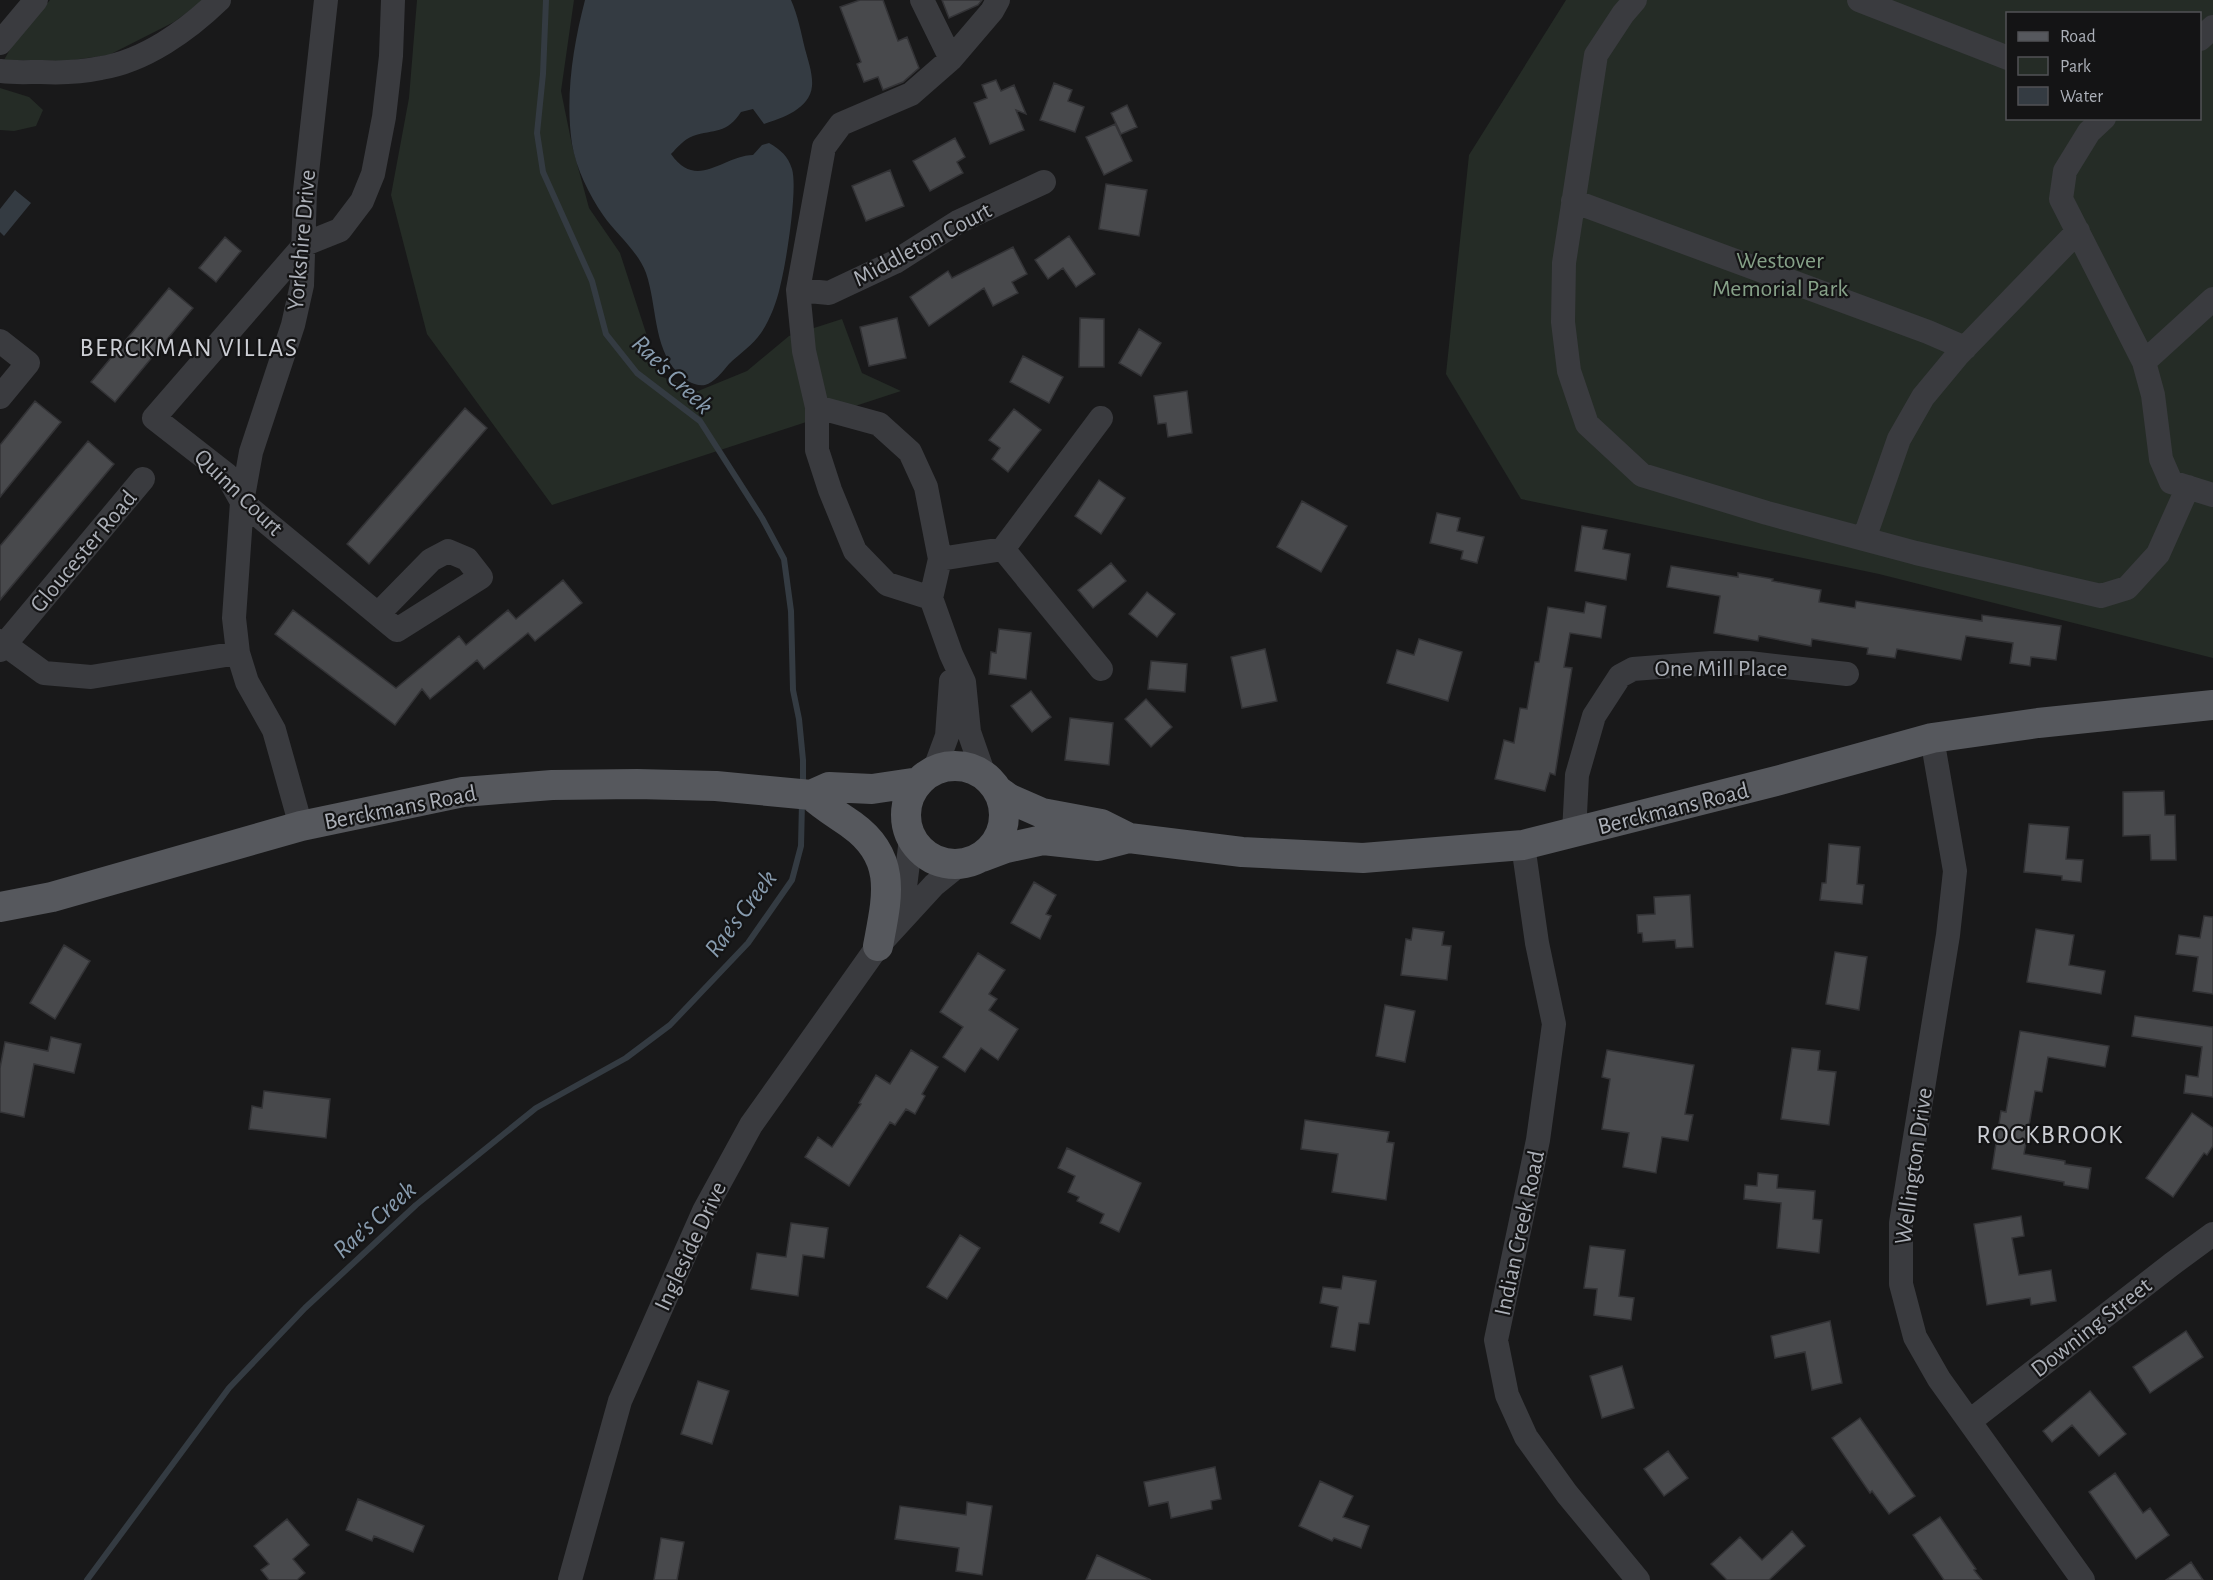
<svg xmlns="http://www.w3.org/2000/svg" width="2213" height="1580" font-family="'Alegreya Sans',sans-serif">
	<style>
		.green { fill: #252c26; fill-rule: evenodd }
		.water { fill: #343b42 }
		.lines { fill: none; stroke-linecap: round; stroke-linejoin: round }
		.stream { stroke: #343b42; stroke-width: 6 }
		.building { fill: #48494c; stroke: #333336; stroke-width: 1.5 }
		.minor { stroke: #3a3b3f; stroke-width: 24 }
		.major { stroke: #56585d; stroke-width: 30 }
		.labels { text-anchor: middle; stroke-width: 4.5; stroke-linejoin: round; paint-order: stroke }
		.street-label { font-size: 24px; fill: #acb0b8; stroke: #141415 }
		.park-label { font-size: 24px; fill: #86a188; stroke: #141415 }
		.neighbourhood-label { font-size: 26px; letter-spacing: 1.5px; fill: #cdcfd5; stroke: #141415 }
		.water-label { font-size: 26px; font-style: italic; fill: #889caf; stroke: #141415 }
	</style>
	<rect width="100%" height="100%" fill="#19191a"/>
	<path class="green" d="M 50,0 L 204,0 L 174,22 L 109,55 L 65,61 L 4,60 L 13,44 Z
		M 417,0 L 574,0 L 561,91 L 572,145 L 589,208 L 620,253 L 660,376 L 698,391 L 747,371 L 789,336 L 842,319 L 862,373 L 901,391 L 552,505 L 427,334 L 391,195 L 409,98 Z
		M 1566,0 L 2213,0 L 2213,658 L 1879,574 L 1521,499 L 1446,374 L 1469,155 ZM 2008,14 L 2200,14 L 2200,118 L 2008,118 Z
		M 0,88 L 29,97 L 43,110 L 36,126 L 14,131 L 0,130 Z"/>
	<path class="water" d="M 585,0 L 791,0 C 798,16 801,32 805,49 C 808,60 813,74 812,86 C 810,109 782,118 764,124 L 753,109 L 741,112 C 727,134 714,129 693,136 C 684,139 677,148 671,154 C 697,191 722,156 753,155 L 762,145 L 769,143 C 781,150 788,156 792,169 C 798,189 786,264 780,287 C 777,301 770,320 761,333 C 753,345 739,354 729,364 C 723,371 714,383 705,385 C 695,387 683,379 677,372 C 653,346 657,305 646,273 C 638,251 616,234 603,215 C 589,195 576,168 572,144 C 565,97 573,46 585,0 Z
		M 15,190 L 31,203 L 4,236 L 0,232 L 0,209 Z"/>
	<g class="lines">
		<path class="stream" d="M 546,0 L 543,74 L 537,133 L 543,172 L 592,281 L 606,334 L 637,373 L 700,421 L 762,518 L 784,559 L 791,611 L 793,690 L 799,719 L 803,760 L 803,786
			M 87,1580 L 229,1388 L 305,1308 L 416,1205 L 536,1108 L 626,1058 L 670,1025 L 748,943 L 792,880 L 801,846 L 802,802"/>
	</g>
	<path class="building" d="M 860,0 L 883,0 L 898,41 L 907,37 L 919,68 L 903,82 L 883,90 L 878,77 L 864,82 L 857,64 L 861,62 L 840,7 Z
		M 942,0 L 982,0 L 978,5 L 949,18 Z
		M 996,80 L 1001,91 L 1014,85 L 1026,114 L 1016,110 L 1024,130 L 990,144 L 974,103 L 987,98 L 982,85 Z
		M 1054,83 L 1072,90 L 1068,101 L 1084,107 L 1075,132 L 1040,120 Z
		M 1127,105 L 1137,127 L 1121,134 L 1111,113 Z
		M 1115,124 L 1132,161 L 1104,175 L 1086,137 Z
		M 955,138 L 965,157 L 957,162 L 963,173 L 930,191 L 913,161 Z
		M 890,170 L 904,206 L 866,221 L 852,186 Z
		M 1106,184 L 1147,190 L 1139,236 L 1099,229 Z
		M 1069,236 L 1095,274 L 1076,287 L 1063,268 L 1048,279 L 1035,260 Z
		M 225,237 L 241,251 L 216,282 L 199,268 Z
		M 1013,247 L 1027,274 L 1012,282 L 1018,293 L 993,306 L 984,288 L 929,326 L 910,297 L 948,271 L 952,278 Z
		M 169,288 L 193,308 L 115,402 L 91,382 Z
		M 897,318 L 906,358 L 869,366 L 860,327 Z
		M 1080,318 L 1104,319 L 1104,367 L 1079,367 Z
		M 1139,329 L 1161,343 L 1141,376 L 1119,363 Z
		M 1023,356 L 1063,377 L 1049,403 L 1010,382 Z
		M 1187,391 L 1192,433 L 1168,437 L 1166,423 L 1158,424 L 1154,396 Z
		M 35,401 L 61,422 L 0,497 L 0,445 Z
		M 465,408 L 487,428 L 369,564 L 347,544 Z
		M 1014,409 L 1041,430 L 1008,472 L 992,459 L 1000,448 L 989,440 Z
		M 88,441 L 114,464 L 0,600 L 0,546 Z
		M 1099,480 L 1125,498 L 1101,534 L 1075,516 Z
		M 1302,501 L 1347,526 L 1321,572 L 1277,547 Z
		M 1437,513 L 1460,518 L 1457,531 L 1484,537 L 1477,563 L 1461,559 L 1463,551 L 1430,543 Z
		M 1582,526 L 1607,530 L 1603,549 L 1630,554 L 1626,580 L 1575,571 Z
		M 1111,563 L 1126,581 L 1093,608 L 1078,590 Z
		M 1671,566 L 1738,577 L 1738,573 L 1773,579 L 1772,581 L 1821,590 L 1819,602 L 1855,608 L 1856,601 L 1982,621 L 1982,615 L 2061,626 L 2056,660 L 2031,657 L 2030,666 L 2010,663 L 2013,643 L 1966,636 L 1961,660 L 1897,649 L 1895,658 L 1867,654 L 1868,648 L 1812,639 L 1811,646 L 1759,636 L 1758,641 L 1714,633 L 1720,596 L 1667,587 Z
		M 563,580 L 582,603 L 535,641 L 528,633 L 484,669 L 477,660 L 430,699 L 422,689 L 395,725 L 275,634 L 293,610 L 396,688 L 459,636 L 466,645 L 508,610 L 516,619 Z
		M 1147,592 L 1175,614 L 1157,637 L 1129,614 Z
		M 1586,602 L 1606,606 L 1601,638 L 1570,633 L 1564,667 L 1572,668 L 1555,775 L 1550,773 L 1545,791 L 1495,779 L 1504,740 L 1514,743 L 1520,708 L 1527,709 L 1535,662 L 1539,662 L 1548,607 L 1584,613 Z
		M 999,629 L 1031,633 L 1026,679 L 989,674 L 991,652 L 996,653 Z
		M 1419,639 L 1462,652 L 1448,701 L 1387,683 L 1397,650 L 1414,655 Z
		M 1265,649 L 1277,701 L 1242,708 L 1231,657 Z
		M 1151,661 L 1187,664 L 1185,692 L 1148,689 Z
		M 1031,691 L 1051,717 L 1032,732 L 1011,706 Z
		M 1146,699 L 1172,727 L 1151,747 L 1125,719 Z
		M 1070,718 L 1113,723 L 1109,765 L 1065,760 Z
		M 2164,791 L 2165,815 L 2175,815 L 2176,860 L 2151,860 L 2150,835 L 2123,836 L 2123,792 Z
		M 2029,824 L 2069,827 L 2066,859 L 2083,860 L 2081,882 L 2062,880 L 2062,876 L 2024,872 Z
		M 1829,844 L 1860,847 L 1857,884 L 1864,885 L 1862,904 L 1820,900 L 1822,883 L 1826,883 Z
		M 1034,882 L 1056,895 L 1046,914 L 1051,916 L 1040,939 L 1011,923 Z
		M 1690,895 L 1693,947 L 1676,948 L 1675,940 L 1643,942 L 1642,933 L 1638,933 L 1637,915 L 1655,914 L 1654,897 Z
		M 2204,916 L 2213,917 L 2213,994 L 2193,991 L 2198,957 L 2176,954 L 2179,935 L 2200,938 Z
		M 1413,928 L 1444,932 L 1442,945 L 1451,946 L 1447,980 L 1401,975 L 1406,939 L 1411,940 Z
		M 2036,929 L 2074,935 L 2069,965 L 2105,971 L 2101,994 L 2027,982 Z
		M 64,945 L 90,961 L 55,1019 L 30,1003 Z
		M 1835,952 L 1867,957 L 1859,1010 L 1826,1004 Z
		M 978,953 L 1005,970 L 989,994 L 997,999 L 989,1010 L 1018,1029 L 998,1060 L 981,1048 L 965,1072 L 943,1057 L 963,1027 L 940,1012 Z
		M 1385,1005 L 1415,1011 L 1405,1062 L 1376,1056 Z
		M 2135,1016 L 2213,1027 L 2213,1097 L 2184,1093 L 2186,1075 L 2198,1077 L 2202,1047 L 2132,1036 Z
		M 2020,1031 L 2109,1046 L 2105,1067 L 2048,1057 L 2042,1092 L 2035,1091 L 2024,1154 L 2065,1161 L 2065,1164 L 2091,1168 L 2088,1189 L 2064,1185 L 2064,1182 L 1992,1169 L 2001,1111 L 2006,1112 Z
		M 51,1037 L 81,1044 L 74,1073 L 34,1064 L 24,1117 L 0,1112 L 0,1068 L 5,1042 L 48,1051 Z
		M 1792,1048 L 1820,1051 L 1818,1070 L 1836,1072 L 1829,1125 L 1781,1119 Z
		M 911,1050 L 938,1067 L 922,1094 L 925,1096 L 915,1114 L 906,1109 L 895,1125 L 890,1122 L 849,1186 L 805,1157 L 818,1137 L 832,1147 L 861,1104 L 859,1103 L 876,1075 L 890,1084 Z
		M 1607,1050 L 1694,1065 L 1685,1114 L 1693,1115 L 1688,1141 L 1662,1137 L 1656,1173 L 1623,1167 L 1629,1133 L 1602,1129 L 1610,1079 L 1602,1077 Z
		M 264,1091 L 330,1099 L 326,1138 L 249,1129 L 252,1106 L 262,1108 Z
		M 2192,1113 L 2213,1128 L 2213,1146 L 2207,1155 L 2204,1153 L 2173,1197 L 2146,1178 Z
		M 1305,1120 L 1389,1132 L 1387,1142 L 1394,1143 L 1386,1200 L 1332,1192 L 1338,1154 L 1301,1149 Z
		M 1067,1148 L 1141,1183 L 1119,1232 L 1100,1223 L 1104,1214 L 1077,1201 L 1079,1197 L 1068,1192 L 1075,1176 L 1058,1168 Z
		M 1758,1173 L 1778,1175 L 1777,1188 L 1815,1191 L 1813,1219 L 1822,1220 L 1819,1253 L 1777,1248 L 1781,1203 L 1744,1199 L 1745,1185 L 1757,1186 Z
		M 2021,1216 L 2024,1236 L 2012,1238 L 2019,1275 L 2051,1270 L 2056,1301 L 2031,1305 L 2030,1298 L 1987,1305 L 1974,1224 Z
		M 791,1223 L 828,1228 L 824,1258 L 803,1255 L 798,1296 L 751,1289 L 757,1253 L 786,1257 Z
		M 960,1235 L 980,1248 L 947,1299 L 927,1287 Z
		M 1590,1246 L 1625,1250 L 1619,1296 L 1634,1298 L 1631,1320 L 1594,1315 L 1597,1289 L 1584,1288 Z
		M 1343,1276 L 1376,1281 L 1369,1324 L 1359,1323 L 1355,1351 L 1331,1347 L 1338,1307 L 1320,1303 L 1323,1287 L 1341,1289 Z
		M 1830,1321 L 1842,1383 L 1812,1390 L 1805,1352 L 1775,1358 L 1771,1336 Z
		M 2186,1331 L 2203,1357 L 2150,1393 L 2133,1367 Z
		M 1622,1366 L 1634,1408 L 1602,1418 L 1590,1376 Z
		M 698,1381 L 729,1391 L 712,1444 L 681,1434 Z
		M 2090,1391 L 2126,1434 L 2099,1456 L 2072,1425 L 2052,1442 L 2043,1431 Z
		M 1860,1418 L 1915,1496 L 1889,1514 L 1872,1491 L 1870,1493 L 1832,1438 Z
		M 1668,1451 L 1688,1478 L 1664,1496 L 1644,1469 Z
		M 1215,1467 L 1221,1499 L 1211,1501 L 1212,1509 L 1171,1518 L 1168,1502 L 1149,1506 L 1144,1482 Z
		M 2115,1473 L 2143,1513 L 2150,1508 L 2169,1535 L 2136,1559 L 2089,1492 Z
		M 1320,1481 L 1353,1496 L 1343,1517 L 1369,1526 L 1361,1548 L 1334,1538 L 1332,1541 L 1299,1526 Z
		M 358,1499 L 424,1526 L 413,1552 L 374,1536 L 372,1541 L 346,1530 Z
		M 967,1502 L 992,1506 L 982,1575 L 956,1571 L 959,1548 L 895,1539 L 900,1506 L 966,1515 Z
		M 1940,1517 L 1976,1569 L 1974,1570 L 1982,1580 L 1944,1580 L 1913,1535 Z
		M 287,1519 L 309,1545 L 293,1559 L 305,1573 L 297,1580 L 269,1580 L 261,1570 L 269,1564 L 254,1546 Z
		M 1792,1531 L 1805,1546 L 1769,1580 L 1727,1580 L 1711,1564 L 1740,1537 L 1762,1560 Z
		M 661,1538 L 684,1542 L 677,1580 L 654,1580 Z
		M 1097,1555 L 1151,1580 L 1086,1580 Z
		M 2191,1562 L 2203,1580 L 2166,1580 Z"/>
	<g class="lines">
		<path class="minor" d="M 922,0 L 951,59
			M 1635,0 L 1623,14 L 1596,55 L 1564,263 L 1563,322 L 1569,371 L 1587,424 L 1642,475 L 1767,513 L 1916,553 L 2101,596 L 2127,588 L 2158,554 L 2188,487
			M 1859,0 L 2008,58
			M 2200,39 L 2213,27
			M 0,43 L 36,0
			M 0,71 C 14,73 28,72 41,72 C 61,73 82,72 101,68 C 145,61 188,30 219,0
			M 2104,118 L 2089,132 L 2065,171 L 2061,199 L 2144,362 L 2153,395 L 2161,459 L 2171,482 L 2213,495
			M 1573,201 L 1928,332 L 1965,348
			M 798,290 L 829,293 L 895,262 L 958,222 L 1044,182
			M 0,341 L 28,363 L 0,397
			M 2144,362 L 2213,299
			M 817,407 L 879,424 L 910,452 L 926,487 L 940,559 L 931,598
			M 1864,539 L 1899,439 L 1923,397 L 1957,356 L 2078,231
			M 1003,549 L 1101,418
			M 940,559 L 1003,549 L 1101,669
			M 931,598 L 887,584 L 855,551 L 830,490 L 817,450 L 817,407 L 804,351 L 798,290 L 824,147 L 841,124 L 911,94 L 951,59 L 992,11 L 998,0
			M 931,598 L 951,654 L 964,682 L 969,732 L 984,775
			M 378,614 L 431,560 L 448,551 L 467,559 L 481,577 L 397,630 L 242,502 L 227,475 L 154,418 L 305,244 L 340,230 L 362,201 L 373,174 L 384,117 L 391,56 L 393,0
			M 0,641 L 44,673 L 91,677 L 238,653 L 247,682 L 274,730 L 301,826
			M 0,650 L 143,479
			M 238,653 L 234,618 L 242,502 L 251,452 L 293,325 L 302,285 L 305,191 L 326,0
			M 1932,738 L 1955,871 L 1948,935 L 1901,1223 L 1901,1284 L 1915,1337 L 1939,1379 L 2083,1580
			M 934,771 L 947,736 L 951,681
			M 1574,833 L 1577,775 L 1594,716 L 1620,676 L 1633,669 L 1711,663 L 1749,663 L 1847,674
			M 1523,845 L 1537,943 L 1554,1024 L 1538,1140 L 1496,1340 L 1507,1395 L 1526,1437 L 1567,1494 L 1638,1580
			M 892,920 L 904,895 L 911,839
			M 1970,1421 L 2172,1264 L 2213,1234
			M 570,1580 L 620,1401 L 704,1211 L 751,1125 L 878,946 L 934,885 L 960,864"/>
		<path class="major" d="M906 815a49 49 0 1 1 98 0a49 49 0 1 1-98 0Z
			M 997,790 L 1008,798 L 1042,813 L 1101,824 L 1129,838
			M 811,795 C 824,807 838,815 852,825 C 898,858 887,898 878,946
			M 982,857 L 1006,848 L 1043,840 L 1098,846 L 1129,838 L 1242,852 L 1363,858 L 1523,845 L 1780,780 L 1932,738 L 2038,723 L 2213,705
			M 0,907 L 52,897 L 301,826 L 463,792 L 552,785 L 637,784 L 716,786 L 811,795 L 829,787 L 872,789 L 919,782"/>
	</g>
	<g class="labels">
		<g class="street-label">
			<text transform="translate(301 240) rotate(-85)" y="8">Yorkshire Drive</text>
			<text transform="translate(922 244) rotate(-28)" y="8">Middleton Court</text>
			<text transform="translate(239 492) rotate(44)" y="8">Quinn Court</text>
			<text transform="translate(83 551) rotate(-50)" y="8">Gloucester Road</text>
			<text x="1721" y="676">One Mill Place</text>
			<text transform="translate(400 807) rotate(-11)" y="8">Berckmans Road</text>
			<text transform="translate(1673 808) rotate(-14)" y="8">Berckmans Road</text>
			<text transform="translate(1913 1166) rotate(-82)" y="8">Wellington Drive</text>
			<text transform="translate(1519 1233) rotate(-78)" y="8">Indian Creek Road</text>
			<text transform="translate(690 1246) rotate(-65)" y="8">Ingleside Drive</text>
			<text transform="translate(2091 1327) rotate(-38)" y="8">Downing Street</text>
		</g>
		<g class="park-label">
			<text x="1780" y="268">Westover<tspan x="1780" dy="28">Memorial Park</tspan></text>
		</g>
		<g class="neighbourhood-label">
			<text x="189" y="356">BERCKMAN VILLAS</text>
			<text x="2050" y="1143">ROCKBROOK</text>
		</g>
		<g class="water-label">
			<text transform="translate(673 374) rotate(44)" y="9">Rae's Creek</text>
			<text transform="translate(740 913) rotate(-53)" y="9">Rae's Creek</text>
			<text transform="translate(374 1219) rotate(-42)" y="9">Rae's Creek</text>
		</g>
	</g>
	<rect x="2006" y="12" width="195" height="108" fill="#141415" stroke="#515256" stroke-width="1.5"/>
	<rect x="2018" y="32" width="30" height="9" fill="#56585d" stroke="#515256" stroke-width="1.5"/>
	<text x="2060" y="42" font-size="18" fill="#acb0b8">Road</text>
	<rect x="2018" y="57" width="30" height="18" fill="#252c26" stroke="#515256" stroke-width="1.5"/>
	<text x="2060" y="72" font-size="18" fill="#acb0b8">Park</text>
	<rect x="2018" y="87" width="30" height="18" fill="#343b42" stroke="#515256" stroke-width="1.5"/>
	<text x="2060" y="102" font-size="18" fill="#acb0b8">Water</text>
</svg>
